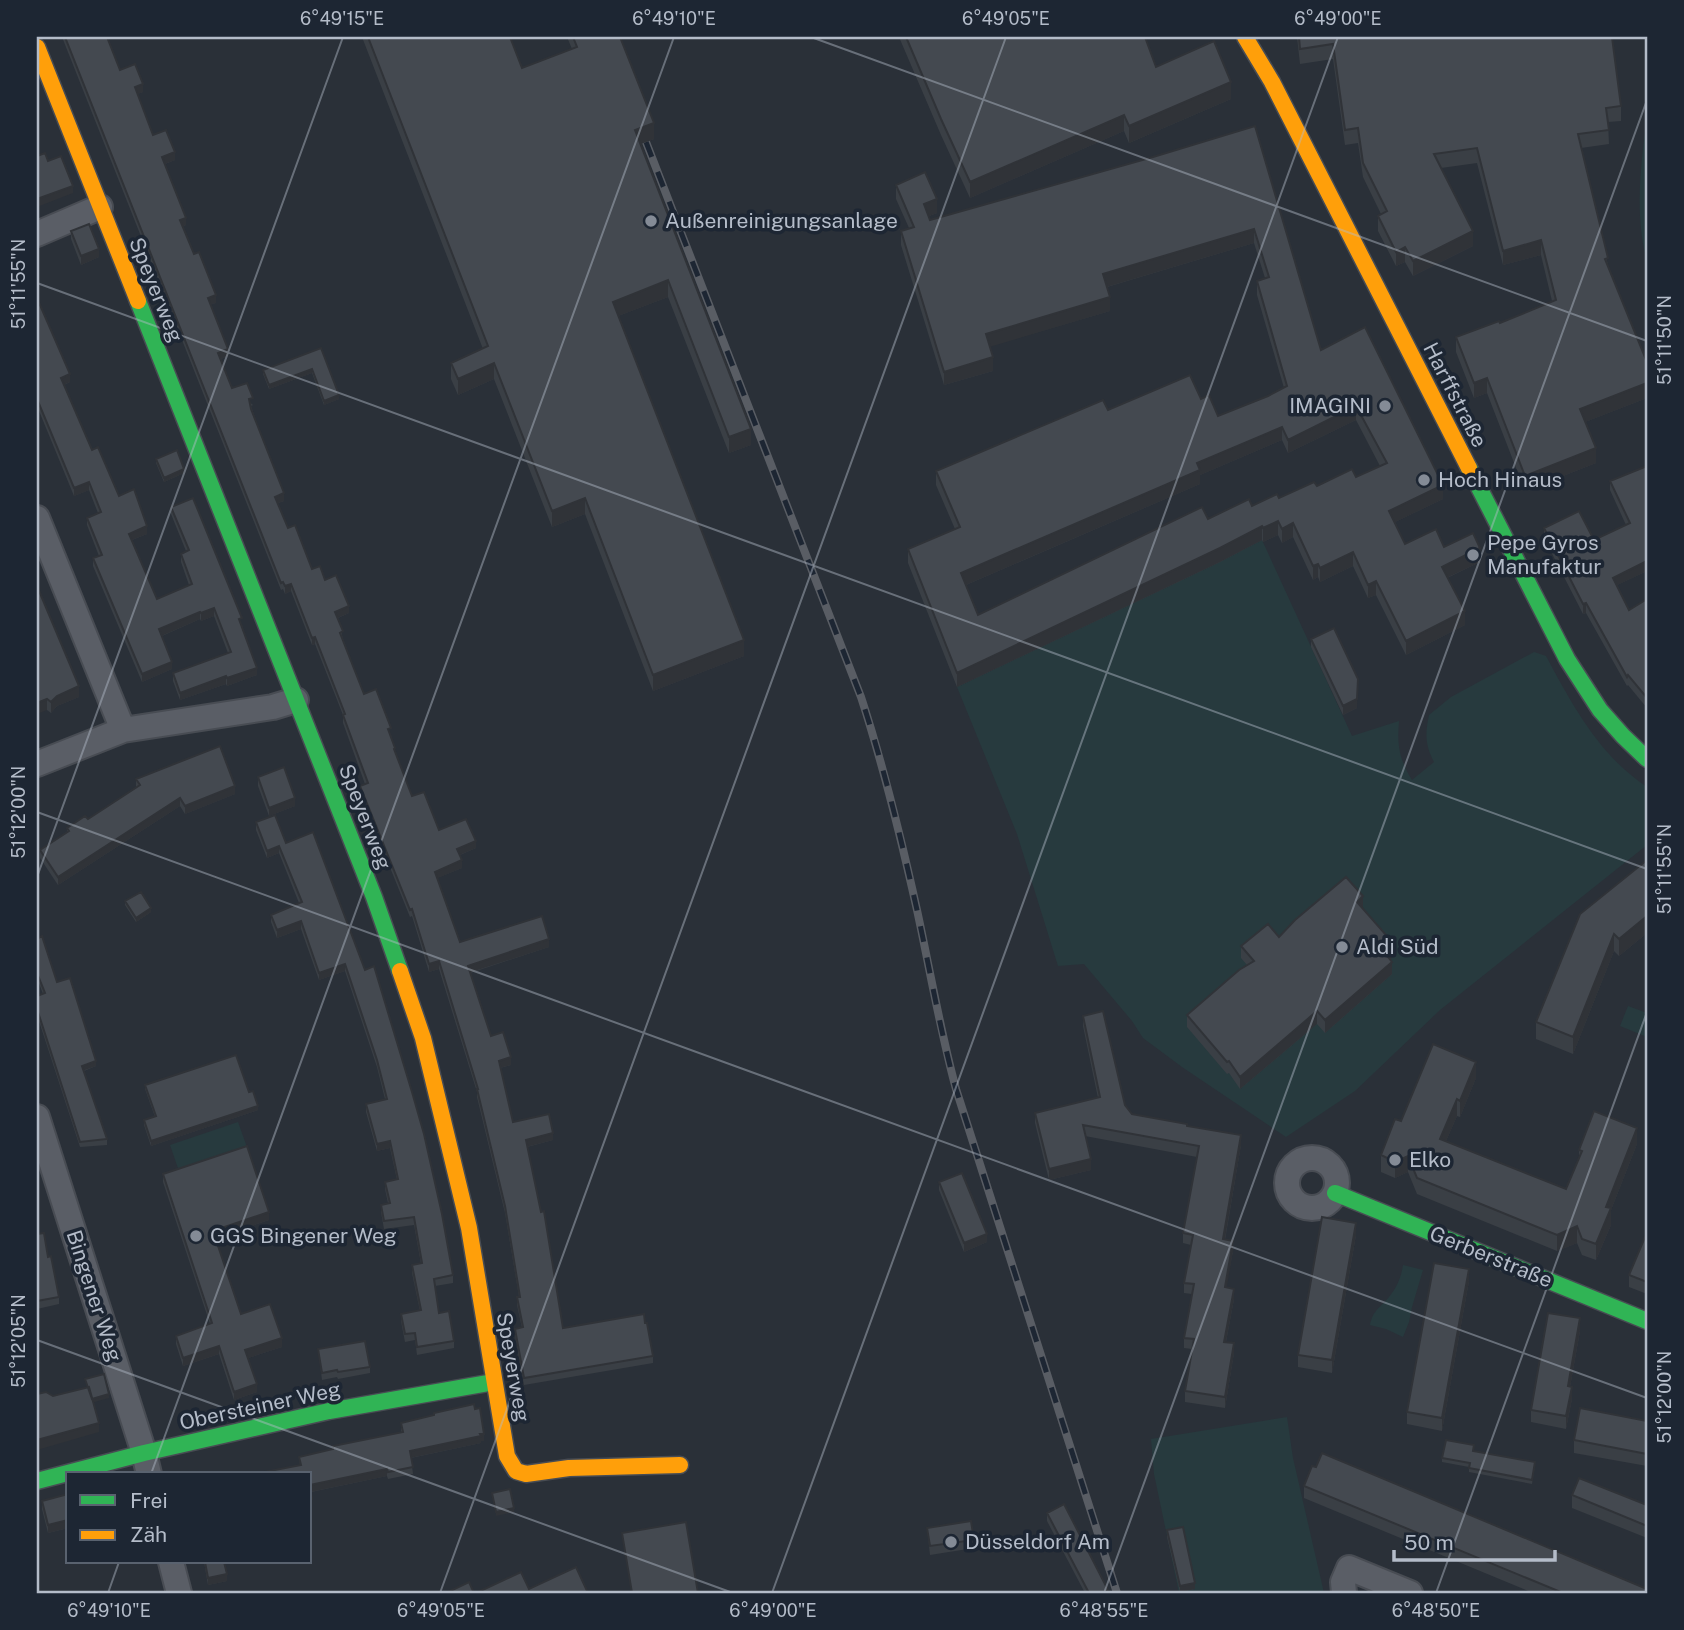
<svg xmlns="http://www.w3.org/2000/svg" width="1684" height="1630" font-family="'Public Sans',sans-serif">
	<style>
		.green { fill: #273a3e }
		.lines { fill: none; stroke-linecap: round; stroke-linejoin: round }
		.street-casing { stroke: #484c53; stroke-width: 28 }
		.fast-casing { stroke: #484c53; stroke-width: 19 }
		.slow-casing { stroke: #484c53; stroke-width: 19 }
		.street { stroke: #5a5e66; stroke-width: 24 }
		.fast { stroke: #30b455; stroke-width: 16 }
		.slow { stroke: #ff9f0a; stroke-width: 16 }
		.rail-casing { stroke: #595d64; stroke-width: 8 }
		.rail { stroke: #1d2633; stroke-width: 5; stroke-dasharray: 16; stroke-linecap: butt }
		.wall { fill: #3a3f45; fill-rule: evenodd }
		.shaded-wall { fill: #303338 }
		.building { fill: #444950; stroke: #303338; stroke-width: 2; fill-rule: evenodd }
		.ticks { fill: none; stroke: #b4bcc9; stroke-width: 2; stroke-opacity: 0.45 }
		.poi-dot { fill: #848b96; stroke: #1d2633; stroke-width: 2.5 }
		.labels { text-anchor: middle; stroke-width: 7; stroke-linejoin: round; paint-order: stroke }
		.poi-label { font-size: 21px; fill: #b4bcc9; stroke: #1d2633; text-anchor: start }
		.street-label { font-size: 21px; fill: #b4bcc9; stroke: #1d2633 }
		.neatline { fill: none; stroke: #b4bcc9; stroke-width: 2.5 }
		.ticks-label { font-size: 18px; text-anchor: middle; fill: #b4bcc9 }
	</style>
	<rect width="100%" height="100%" fill="#2a3038"/>
	<path class="green" d="M 1647,116 L 1647,261 C 1634,214 1641,164 1647,116 Z
		M 1262,540 L 1352,736 L 1399,721 C 1397,745 1399,759 1412,780 L 1434,762 C 1425,745 1425,734 1429,715 L 1451,697 L 1534,652 L 1546,656 C 1573,706 1599,755 1647,787 L 1647,845 L 1440,1010 L 1355,1091 L 1286,1137 L 1182,1067 L 1143,1038 L 1132,1021 L 1084,964 L 1058,966 L 1017,834 L 957,687 L 1220,561 Z
		M 1628,1006 L 1647,1013 L 1647,1037 L 1620,1026 Z
		M 238,1122 L 248,1150 L 180,1174 L 170,1145 Z
		M 1403,1265 L 1423,1270 L 1412,1307 L 1409,1322 L 1403,1337 L 1386,1329 L 1370,1325 C 1373,1310 1380,1308 1389,1297 C 1398,1286 1401,1277 1403,1265 Z
		M 1287,1417 L 1293,1458 L 1324,1593 L 1179,1593 L 1154,1474 L 1151,1439 Z"/>
	<g class="lines">
		<defs>
			<path id="street" d="M 37,234 L 100,207
				M 37,518 L 123,730
				M 37,764 L 123,730 L 273,707 L 296,700
				M 37,1117 L 144,1453 L 149,1474
				M1287 1183a25 25 0 1 1 50 0a25 25 0 1 1-50 0Z
				M 171,1562 L 179,1593
				M 1344,1593 L 1343,1582 L 1349,1568 L 1410,1593"/>
			<path id="fast" d="M 138,301 L 374,897 L 400,971
				M 1469,468 L 1567,659 L 1600,710 L 1623,736 L 1647,759
				M 1335,1193 L 1647,1321
				M 37,1481 L 144,1453 L 329,1411 L 494,1382"/>
			<path id="slow" d="M 1245,37 L 1272,82 L 1469,468
				M 37,47 L 138,301
				M 400,971 L 423,1038 L 469,1228 L 507,1456 L 516,1471 L 526,1474 L 569,1468 L 680,1465"/>
		</defs>
		<use href="#street" class="street-casing"/>
		<use href="#fast" class="fast-casing"/>
		<use href="#slow" class="slow-casing"/>
		<use href="#street" class="street"/>
		<use href="#fast" class="fast"/>
		<use href="#slow" class="slow"/>
		<defs>
			<path id="rail" d="M 646,142 L 861,697 C 884,767 901,838 917,910 C 930,970 940,1030 956,1089 L 1117,1593"/>
		</defs>
		<use href="#rail" class="rail-casing"/>
		<use href="#rail" class="rail"/>
	</g>
	<path class="wall" d="M 62,37 L 107,37 L 120,70 L 143,92 L 137,94 L 153,135 L 175,160 L 165,164 L 186,225 L 183,226 L 194,254 L 216,303 L 211,304 L 228,356 L 221,359 L 232,388 L 253,405 L 251,406 L 284,501 L 278,503 L 288,528 L 312,569 L 325,580 L 349,613 L 338,618 L 343,639 L 364,694 L 391,735 L 395,752 L 412,796 L 439,830 L 476,848 L 460,855 L 462,868 L 437,878 L 460,942 L 549,947 L 470,973 L 491,1036 L 511,1065 L 500,1068 L 513,1122 L 553,1140 L 527,1147 L 563,1328 L 645,1323 L 653,1356 L 653,1363 L 524,1385 L 515,1336 L 515,1329 L 522,1328 L 517,1305 L 517,1297 L 519,1297 L 505,1213 L 477,1097 L 477,1092 L 439,969 L 429,972 L 412,916 L 410,917 L 360,793 L 360,786 L 365,784 L 343,723 L 343,715 L 315,644 L 312,645 L 291,591 L 285,594 L 283,589 L 281,590 Z
		M 362,37 L 510,37 L 522,68 L 572,49 L 567,37 L 620,37 L 654,139 L 641,144 L 751,445 L 729,453 L 668,297 L 618,316 L 744,656 L 653,691 L 585,514 L 552,527 L 494,379 L 458,395 L 451,379 L 451,363 L 483,349 Z
		M 899,37 L 1145,37 L 1156,67 L 1231,99 L 1129,143 L 1124,131 L 970,198 L 941,135 Z
		M 1297,37 L 1612,37 L 1621,106 L 1621,121 L 1608,122 L 1609,144 L 1581,148 L 1608,265 L 1647,362 L 1647,398 L 1585,422 L 1596,463 L 1525,491 L 1487,393 L 1474,398 L 1456,352 L 1456,337 L 1500,323 L 1552,301 L 1541,255 L 1503,265 L 1477,163 L 1441,168 L 1473,246 L 1413,276 L 1405,262 L 1396,266 L 1378,231 L 1378,216 L 1381,214 L 1363,177 L 1358,143 L 1345,145 L 1333,59 L 1300,64 Z
		M 1255,126 L 1321,350 L 1443,499 L 1395,522 L 1405,544 L 1444,547 L 1480,562 L 1447,578 L 1465,625 L 1406,655 L 1376,595 L 1368,598 L 1353,566 L 1320,582 L 1318,577 L 1313,580 L 1293,537 L 1282,543 L 1278,535 L 1263,542 L 1262,540 L 1220,562 L 957,687 L 908,563 L 908,549 L 955,529 L 936,485 L 936,471 L 1108,410 L 1201,399 L 1218,416 L 1268,396 L 1284,388 L 1257,295 L 1257,281 L 1265,278 L 1254,243 L 1107,287 L 1110,311 L 990,346 L 993,371 L 944,385 L 901,245 L 901,231 L 909,228 L 896,199 L 896,185 L 937,213 L 929,216 L 930,220 L 1153,157 ZM 1356,420 L 1380,466 L 1356,477 L 1317,486 L 1208,519 L 978,615 L 966,585 L 1200,484 L 1200,475 L 1282,440 L 1288,453 Z
		M 71,231 L 99,257 L 81,265 L 71,239 Z
		M 37,298 L 70,382 L 64,385 L 92,450 L 119,496 L 147,534 L 132,540 L 157,599 L 189,585 L 181,562 L 181,554 L 186,551 L 171,514 L 171,507 L 242,625 L 257,675 L 227,686 L 226,684 L 180,700 L 173,681 L 173,673 L 228,653 L 214,616 L 201,621 L 200,619 L 162,636 L 172,669 L 142,682 L 93,566 L 93,558 L 99,556 L 87,525 L 87,518 L 98,513 L 89,490 L 74,496 L 37,406 Z
		M 321,348 L 339,399 L 324,405 L 312,373 L 269,389 L 263,374 L 263,370 Z
		M 156,459 L 184,473 L 164,482 L 156,463 Z
		M 1647,466 L 1647,571 L 1617,585 L 1629,610 L 1647,599 L 1647,708 L 1628,685 L 1627,686 L 1586,613 L 1583,614 L 1544,538 L 1544,528 L 1594,540 L 1626,525 L 1610,490 L 1610,481 Z
		M 37,586 L 79,697 L 57,706 L 51,713 L 47,710 Z
		M 1311,639 L 1357,708 L 1343,715 L 1311,647 Z
		M 258,777 L 295,806 L 269,816 L 258,786 Z
		M 136,779 L 235,794 L 185,814 L 180,806 L 58,885 L 40,858 L 40,850 L 67,833 L 67,828 L 88,819 L 136,787 Z
		M 256,822 L 286,843 L 313,832 L 453,1275 L 453,1283 L 435,1286 L 439,1313 L 454,1341 L 454,1348 L 417,1355 L 415,1340 L 405,1342 L 401,1321 L 401,1314 L 420,1311 L 412,1273 L 412,1265 L 421,1264 L 414,1225 L 384,1229 L 381,1212 L 381,1205 L 388,1203 L 385,1189 L 385,1182 L 397,1180 L 390,1148 L 377,1151 L 366,1112 L 366,1104 L 385,1099 L 377,1067 L 345,971 L 319,980 L 301,929 L 277,938 L 271,922 L 271,915 L 299,903 L 279,853 L 267,858 L 256,830 Z
		M 1647,860 L 1647,933 L 1619,956 L 1614,951 L 1573,1054 L 1536,1039 L 1536,1022 Z
		M 125,901 L 151,912 L 136,922 L 125,905 Z
		M 1363,909 L 1394,956 L 1390,959 L 1392,974 L 1325,1033 L 1317,1024 L 1240,1089 L 1229,1073 L 1227,1074 L 1187,1027 L 1187,1015 L 1247,965 L 1241,958 L 1241,946 L 1279,937 Z
		M 37,939 L 96,1066 L 84,1071 L 107,1139 L 107,1145 L 80,1147 L 37,1015 L 37,996 L 43,994 L 37,978 Z
		M 1083,1016 L 1125,1105 L 1132,1114 L 1187,1126 L 1241,1145 L 1225,1240 L 1233,1251 L 1226,1287 L 1234,1299 L 1226,1342 L 1234,1353 L 1225,1408 L 1185,1402 L 1185,1391 L 1192,1349 L 1184,1348 L 1184,1338 L 1192,1294 L 1184,1293 L 1184,1283 L 1191,1245 L 1183,1243 L 1183,1233 L 1197,1157 L 1085,1136 L 1091,1170 L 1049,1180 L 1035,1123 L 1035,1113 L 1098,1098 L 1083,1026 Z
		M 1476,1078 L 1460,1117 L 1457,1116 L 1446,1141 L 1566,1189 L 1579,1158 L 1579,1150 L 1637,1144 L 1611,1210 L 1611,1225 L 1596,1260 L 1582,1255 L 1577,1243 L 1557,1251 L 1417,1194 L 1408,1172 L 1395,1178 L 1381,1172 L 1381,1155 L 1401,1121 Z
		M 145,1085 L 249,1092 L 258,1110 L 151,1146 L 144,1125 L 144,1120 L 155,1117 L 145,1089 Z
		M 163,1174 L 269,1220 L 216,1238 L 241,1314 L 282,1347 L 248,1358 L 257,1392 L 234,1400 L 219,1354 L 183,1366 L 176,1344 L 176,1336 L 210,1324 L 163,1182 Z
		M 939,1182 L 987,1242 L 964,1252 L 939,1190 Z
		M 37,1234 L 48,1257 L 59,1297 L 59,1304 L 37,1309 Z
		M 1356,1235 L 1332,1373 L 1298,1367 L 1298,1355 Z
		M 1647,1237 L 1647,1294 L 1629,1287 L 1629,1275 Z
		M 1469,1281 L 1442,1431 L 1407,1424 L 1407,1412 Z
		M 1580,1331 L 1570,1387 L 1572,1399 L 1566,1429 L 1531,1422 L 1531,1410 Z
		M 318,1349 L 370,1367 L 370,1373 L 338,1379 L 337,1377 L 322,1380 Z
		M 1647,1421 L 1647,1466 L 1574,1453 L 1574,1440 Z
		M 401,1423 L 484,1441 L 481,1441 L 481,1443 L 411,1458 L 413,1474 L 388,1479 L 387,1476 L 311,1492 L 312,1506 L 310,1507 L 310,1474 L 300,1465 L 299,1457 L 333,1450 L 333,1446 L 401,1432 Z
		M 1473,1451 L 1535,1466 L 1532,1484 L 1469,1472 L 1469,1467 L 1442,1462 L 1442,1458 Z
		M 1304,1486 L 1647,1593 L 1533,1593 L 1304,1498 Z
		M 68,1494 L 68,1528 L 48,1533 L 42,1509 L 42,1501 Z
		M 1572,1495 L 1647,1505 L 1647,1538 L 1572,1508 Z
		M 1047,1513 L 1108,1593 L 1085,1593 L 1047,1521 Z
		M 927,1528 L 974,1540 L 974,1548 L 930,1555 Z
		M 1167,1530 L 1195,1589 L 1180,1592 L 1167,1537 Z
		M 204,1562 L 224,1562 L 227,1581 L 208,1585 Z"/>
	<path class="shaded-wall" d="M 1231,82 L 1231,99 L 1129,143 L 1129,126 Z
		M 143,84 L 143,92 L 135,95 L 135,87 Z
		M 1124,115 L 1124,131 L 970,198 L 970,182 Z
		M 654,123 L 654,139 L 635,146 L 635,130 Z
		M 175,152 L 175,160 L 162,165 L 162,157 Z
		M 73,186 L 73,193 L 37,207 L 37,199 Z
		M 937,199 L 937,213 L 924,218 L 924,204 Z
		M 186,218 L 186,225 L 180,227 L 180,220 Z
		M 1254,229 L 1254,243 L 1103,288 L 1103,274 Z
		M 1473,231 L 1473,246 L 1413,276 L 1413,261 Z
		M 1541,240 L 1541,255 L 1503,265 L 1503,251 Z
		M 1405,247 L 1405,262 L 1396,266 L 1396,252 Z
		M 99,249 L 99,257 L 81,265 L 81,256 Z
		M 668,280 L 668,297 L 613,318 L 613,302 Z
		M 216,295 L 216,303 L 208,305 L 208,298 Z
		M 1110,297 L 1110,311 L 986,348 L 986,334 Z
		M 228,349 L 228,356 L 218,360 L 218,353 Z
		M 993,357 L 993,371 L 944,385 L 944,372 Z
		M 494,363 L 494,379 L 458,395 L 458,379 Z
		M 312,369 L 312,373 L 269,389 L 269,385 Z
		M 70,374 L 70,382 L 61,386 L 61,378 Z
		M 1487,378 L 1487,393 L 1474,398 L 1474,383 Z
		M 1647,383 L 1647,398 L 1580,424 L 1580,409 Z
		M 339,395 L 339,399 L 324,405 L 324,401 Z
		M 1356,406 L 1356,420 L 1288,453 L 1288,440 Z
		M 1282,427 L 1282,440 L 1200,475 L 1200,484 L 961,587 L 961,573 L 1197,463 Z
		M 751,429 L 751,445 L 729,453 L 729,437 Z
		M 1596,448 L 1596,463 L 1525,491 L 1525,476 Z
		M 184,469 L 184,473 L 164,482 L 164,478 Z
		M 89,482 L 89,490 L 74,496 L 74,488 Z
		M 1443,485 L 1443,499 L 1389,525 L 1389,511 Z
		M 284,493 L 284,501 L 275,504 L 275,497 Z
		M 585,498 L 585,514 L 552,527 L 552,511 Z
		M 1278,521 L 1278,535 L 1263,542 L 1263,528 Z
		M 1293,523 L 1293,537 L 1282,543 L 1282,529 Z
		M 147,526 L 147,534 L 129,541 L 129,534 Z
		M 1262,526 L 1262,540 L 1220,562 L 957,687 L 957,673 Z
		M 1480,548 L 1480,562 L 1442,580 L 1442,567 Z
		M 1353,552 L 1353,566 L 1320,582 L 1320,568 Z
		M 1647,561 L 1647,571 L 1613,587 L 1613,578 Z
		M 1318,564 L 1318,577 L 1313,580 L 1313,566 Z
		M 1376,581 L 1376,595 L 1368,598 L 1368,585 Z
		M 291,584 L 291,591 L 285,594 L 285,586 Z
		M 1586,603 L 1586,613 L 1583,614 L 1583,604 Z
		M 349,606 L 349,613 L 335,619 L 335,612 Z
		M 214,608 L 214,616 L 201,621 L 201,613 Z
		M 1465,611 L 1465,625 L 1406,655 L 1406,641 Z
		M 200,612 L 200,619 L 159,637 L 159,629 Z
		M 315,637 L 315,644 L 312,645 L 312,638 Z
		M 744,640 L 744,656 L 653,691 L 653,675 Z
		M 172,662 L 172,669 L 142,682 L 142,674 Z
		M 257,668 L 257,675 L 227,686 L 227,678 Z
		M 226,676 L 226,684 L 180,700 L 180,693 Z
		M 1358,679 L 1357,708 L 1343,715 L 1343,706 Z
		M 79,686 L 79,697 L 57,706 L 51,713 L 51,702 L 57,696 Z
		M 47,699 L 47,710 L 37,714 L 37,703 Z
		M 235,786 L 235,794 L 185,814 L 185,806 Z
		M 180,798 L 180,806 L 58,885 L 58,877 Z
		M 295,798 L 295,806 L 269,816 L 269,808 Z
		M 476,841 L 476,848 L 457,856 L 457,849 Z
		M 279,846 L 279,853 L 267,858 L 267,851 Z
		M 462,860 L 462,868 L 435,879 L 435,872 Z
		M 1363,896 L 1363,909 L 1357,902 Z
		M 151,908 L 151,912 L 136,922 L 136,918 Z
		M 1647,916 L 1647,933 L 1619,956 L 1619,939 Z
		M 301,921 L 301,929 L 277,938 L 277,930 Z
		M 1614,934 L 1614,951 L 1573,1054 L 1573,1037 Z
		M 549,939 L 549,947 L 468,973 L 468,966 Z
		M 1394,944 L 1394,956 L 1384,964 L 1384,952 Z
		M 439,961 L 439,969 L 429,972 L 429,964 Z
		M 1392,962 L 1392,974 L 1325,1033 L 1325,1020 Z
		M 345,964 L 345,971 L 319,980 L 319,973 Z
		M 1317,1011 L 1317,1024 L 1240,1089 L 1240,1077 Z
		M 511,1057 L 511,1065 L 499,1068 L 499,1061 Z
		M 96,1061 L 96,1066 L 82,1071 L 82,1066 Z
		M 1476,1062 L 1476,1078 L 1460,1117 L 1460,1101 Z
		M 1457,1099 L 1457,1116 L 1440,1155 L 1440,1139 Z
		M 258,1106 L 258,1110 L 151,1146 L 151,1141 Z
		M 1637,1128 L 1637,1144 L 1611,1210 L 1611,1225 L 1596,1260 L 1596,1244 L 1606,1207 Z
		M 553,1133 L 553,1140 L 526,1147 L 526,1140 Z
		M 1241,1135 L 1241,1145 L 1223,1250 L 1223,1239 Z
		M 390,1141 L 390,1148 L 377,1151 L 377,1144 Z
		M 1408,1156 L 1408,1172 L 1395,1178 L 1395,1162 Z
		M 1091,1159 L 1091,1170 L 1049,1180 L 1049,1169 Z
		M 269,1212 L 269,1220 L 213,1239 L 213,1231 Z
		M 1356,1223 L 1356,1235 L 1332,1373 L 1332,1360 Z
		M 1577,1226 L 1577,1243 L 1557,1251 L 1557,1235 Z
		M 987,1234 L 987,1242 L 964,1252 L 964,1243 Z
		M 1233,1241 L 1233,1251 L 1225,1298 L 1225,1287 Z
		M 1469,1269 L 1469,1281 L 1442,1431 L 1442,1418 Z
		M 1234,1289 L 1234,1299 L 1224,1352 L 1224,1342 Z
		M 1580,1318 L 1580,1331 L 1568,1399 L 1568,1386 Z
		M 282,1338 L 282,1347 L 245,1359 L 245,1350 Z
		M 1234,1343 L 1234,1353 L 1225,1408 L 1225,1397 Z
		M 219,1346 L 219,1354 L 183,1366 L 183,1358 Z
		M 257,1384 L 257,1392 L 234,1400 L 234,1392 Z
		M 1572,1387 L 1572,1399 L 1566,1429 L 1566,1416 Z
		M 109,1394 L 109,1398 L 91,1403 L 91,1399 Z
		M 99,1423 L 99,1432 L 37,1450 L 37,1440 Z
		M 484,1434 L 484,1441 L 481,1441 L 481,1443 L 410,1458 L 410,1451 Z
		M 387,1469 L 387,1476 L 310,1492 L 310,1485 Z
		M 312,1499 L 312,1506 L 310,1507 L 310,1500 Z
		M 514,1508 L 514,1512 L 496,1516 L 496,1512 Z
		M 68,1520 L 68,1528 L 48,1533 L 48,1525 Z
		M 227,1574 L 227,1581 L 208,1585 L 208,1578 Z
		M 1195,1583 L 1195,1589 L 1180,1592 L 1180,1586 Z"/>
	<path class="building" d="M 65,37 L 107,37 L 120,70 L 135,64 L 143,84 L 135,87 L 153,135 L 166,130 L 175,152 L 162,157 L 186,218 L 180,220 L 194,254 L 199,252 L 216,295 L 208,298 L 228,349 L 218,353 L 232,388 L 247,383 L 253,398 L 249,399 L 251,409 L 284,493 L 275,497 L 288,528 L 295,525 L 312,569 L 320,566 L 325,580 L 336,575 L 349,606 L 335,612 L 343,631 L 340,633 L 364,694 L 376,689 L 391,728 L 388,729 L 395,748 L 394,749 L 412,796 L 424,792 L 439,830 L 466,819 L 476,841 L 457,849 L 462,860 L 435,872 L 460,942 L 542,916 L 549,939 L 468,966 L 491,1036 L 503,1032 L 511,1057 L 499,1061 L 513,1122 L 549,1114 L 553,1133 L 526,1140 L 541,1212 L 544,1211 L 563,1328 L 644,1314 L 645,1323 L 647,1323 L 653,1356 L 524,1378 L 515,1329 L 523,1327 L 517,1297 L 520,1297 L 505,1206 L 477,1089 L 478,1089 L 439,961 L 429,964 L 412,909 L 410,910 L 360,786 L 368,783 L 343,715 L 345,714 L 315,637 L 312,638 L 291,584 L 285,586 L 283,582 L 281,583 Z
		M 368,37 L 510,37 L 522,68 L 577,47 L 573,37 L 620,37 L 654,123 L 635,130 L 751,429 L 729,437 L 668,280 L 613,302 L 744,640 L 653,675 L 585,498 L 552,511 L 494,363 L 458,379 L 451,363 L 488,346 Z
		M 906,37 L 1145,37 L 1156,67 L 1214,41 L 1231,82 L 1129,126 L 1124,115 L 970,182 L 941,119 Z
		M 1299,37 L 1612,37 L 1621,106 L 1606,108 L 1609,130 L 1578,134 L 1608,258 L 1605,259 L 1647,362 L 1647,383 L 1580,409 L 1596,448 L 1525,476 L 1487,378 L 1474,383 L 1456,337 L 1499,321 L 1500,323 L 1556,300 L 1541,240 L 1503,251 L 1477,148 L 1434,154 L 1473,231 L 1413,261 L 1405,247 L 1396,252 L 1378,216 L 1387,211 L 1363,163 L 1358,128 L 1345,130 L 1333,44 L 1300,49 Z
		M 1255,126 L 1321,350 L 1365,327 L 1443,485 L 1389,511 L 1405,544 L 1436,529 L 1444,547 L 1473,533 L 1480,548 L 1442,567 L 1465,611 L 1406,641 L 1376,581 L 1368,585 L 1353,552 L 1320,568 L 1318,564 L 1313,566 L 1293,523 L 1282,529 L 1278,521 L 1263,528 L 1262,526 L 1220,548 L 957,673 L 908,549 L 960,527 L 936,471 L 1103,400 L 1108,410 L 1190,375 L 1201,399 L 1209,395 L 1218,416 L 1268,396 L 1287,386 L 1257,281 L 1269,277 L 1254,229 L 1103,274 L 1110,297 L 986,334 L 993,357 L 944,372 L 901,231 L 914,227 L 896,185 L 925,172 L 937,199 L 924,204 L 930,220 L 1153,157 ZM 1356,406 L 1387,463 L 1356,477 L 1352,469 L 1317,486 L 1314,482 L 1279,498 L 1277,494 L 1252,506 L 1249,499 L 1208,519 L 1202,507 L 978,615 L 961,573 L 1200,470 L 1197,463 L 1282,427 L 1288,440 Z
		M 45,153 L 48,161 L 61,156 L 73,186 L 37,199 L 37,156 Z
		M 89,224 L 99,249 L 81,256 L 71,231 Z
		M 37,298 L 70,374 L 61,378 L 92,450 L 98,447 L 119,496 L 134,489 L 147,526 L 129,534 L 157,599 L 192,584 L 181,554 L 189,550 L 171,507 L 193,498 L 242,618 L 239,619 L 257,668 L 227,678 L 226,676 L 180,693 L 173,673 L 231,652 L 214,608 L 201,613 L 200,612 L 159,629 L 172,662 L 142,674 L 93,558 L 102,555 L 87,518 L 101,512 L 89,482 L 74,488 L 37,399 Z
		M 321,348 L 339,395 L 324,401 L 312,369 L 269,385 L 263,370 Z
		M 177,450 L 184,469 L 164,478 L 156,459 Z
		M 1647,466 L 1647,561 L 1613,578 L 1629,610 L 1647,599 L 1647,698 L 1628,675 L 1627,677 L 1586,603 L 1583,604 L 1544,528 L 1579,511 L 1594,540 L 1630,523 L 1610,481 Z
		M 37,586 L 79,686 L 57,696 L 51,702 L 47,699 L 37,703 Z
		M 1334,628 L 1358,679 L 1357,699 L 1343,706 L 1311,639 Z
		M 220,746 L 235,786 L 185,806 L 180,798 L 58,877 L 40,850 L 69,831 L 67,828 L 85,816 L 88,819 L 140,785 L 136,779 Z
		M 284,767 L 295,798 L 269,808 L 258,777 Z
		M 275,815 L 286,843 L 313,832 L 365,970 L 374,966 L 412,1092 L 424,1134 L 442,1214 L 453,1275 L 434,1279 L 439,1313 L 449,1311 L 454,1341 L 417,1347 L 415,1333 L 405,1334 L 401,1314 L 421,1310 L 412,1265 L 422,1263 L 414,1217 L 384,1221 L 381,1205 L 390,1203 L 385,1182 L 398,1179 L 390,1141 L 377,1144 L 366,1104 L 387,1099 L 377,1060 L 345,964 L 319,973 L 301,921 L 277,930 L 271,915 L 302,902 L 279,846 L 267,851 L 256,822 Z
		M 1647,860 L 1647,916 L 1619,939 L 1614,934 L 1573,1037 L 1536,1022 L 1580,914 Z
		M 1346,877 L 1363,896 L 1357,902 L 1394,944 L 1384,952 L 1392,962 L 1325,1020 L 1317,1011 L 1240,1077 L 1229,1061 L 1227,1062 L 1187,1015 L 1239,970 L 1254,961 L 1241,946 L 1268,924 L 1279,937 L 1295,920 Z
		M 141,892 L 151,908 L 136,918 L 125,901 Z
		M 42,936 L 57,982 L 70,978 L 96,1061 L 82,1066 L 107,1139 L 80,1142 L 37,1009 L 37,996 L 45,993 L 37,973 L 37,939 Z
		M 1103,1011 L 1125,1105 L 1132,1114 L 1187,1124 L 1187,1126 L 1241,1135 L 1223,1239 L 1233,1241 L 1225,1287 L 1234,1289 L 1224,1342 L 1234,1343 L 1225,1397 L 1185,1391 L 1194,1339 L 1184,1338 L 1194,1284 L 1184,1283 L 1193,1235 L 1183,1233 L 1199,1146 L 1083,1125 L 1091,1159 L 1049,1169 L 1035,1113 L 1100,1097 L 1083,1016 Z
		M 1433,1044 L 1476,1062 L 1460,1101 L 1457,1099 L 1440,1139 L 1566,1189 L 1582,1151 L 1579,1150 L 1594,1111 L 1637,1128 L 1606,1207 L 1611,1208 L 1596,1244 L 1582,1239 L 1577,1226 L 1557,1235 L 1417,1178 L 1408,1156 L 1395,1162 L 1381,1155 L 1395,1119 L 1401,1121 Z
		M 236,1055 L 249,1092 L 253,1091 L 258,1106 L 151,1141 L 144,1120 L 156,1116 L 145,1085 Z
		M 247,1146 L 269,1212 L 213,1231 L 241,1314 L 270,1304 L 282,1338 L 245,1350 L 257,1384 L 234,1392 L 219,1346 L 183,1358 L 176,1336 L 212,1323 L 163,1174 Z
		M 962,1173 L 987,1234 L 964,1243 L 939,1182 Z
		M 1322,1217 L 1356,1223 L 1332,1360 L 1298,1355 Z
		M 44,1233 L 48,1257 L 51,1256 L 59,1297 L 37,1301 L 37,1234 Z
		M 1645,1237 L 1647,1237 L 1647,1282 L 1629,1275 Z
		M 1434,1263 L 1469,1269 L 1442,1418 L 1407,1412 Z
		M 1548,1313 L 1580,1318 L 1568,1386 L 1572,1387 L 1566,1416 L 1531,1410 Z
		M 365,1341 L 370,1367 L 338,1372 L 337,1370 L 322,1373 L 318,1349 Z
		M 104,1374 L 109,1394 L 92,1399 L 85,1379 Z
		M 89,1387 L 99,1423 L 37,1440 L 37,1394 L 46,1392 L 53,1396 Z
		M 474,1404 L 475,1409 L 480,1408 L 484,1434 L 480,1434 L 481,1436 L 410,1451 L 413,1467 L 388,1472 L 387,1469 L 310,1485 L 310,1474 L 254,1474 L 301,1465 L 299,1457 L 333,1449 L 333,1446 L 403,1432 L 401,1423 L 434,1415 L 434,1413 Z
		M 1580,1408 L 1647,1421 L 1647,1454 L 1574,1440 Z
		M 1446,1440 L 1474,1445 L 1473,1451 L 1535,1462 L 1532,1480 L 1469,1468 L 1470,1463 L 1442,1458 Z
		M 1322,1453 L 1647,1589 L 1647,1593 L 1563,1593 L 1304,1486 L 1312,1466 L 1316,1467 Z
		M 1579,1478 L 1647,1505 L 1647,1526 L 1572,1495 Z
		M 310,1486 L 312,1499 L 310,1500 Z
		M 510,1489 L 514,1508 L 496,1512 L 492,1493 Z
		M 68,1494 L 68,1520 L 48,1525 L 42,1501 Z
		M 1064,1504 L 1108,1590 L 1102,1593 L 1089,1593 L 1047,1513 Z
		M 971,1521 L 974,1540 L 930,1546 L 927,1528 Z
		M 686,1522 L 698,1593 L 632,1593 L 622,1533 Z
		M 1183,1527 L 1195,1583 L 1180,1586 L 1167,1530 Z
		M 205,1562 L 224,1562 L 227,1574 L 208,1578 Z
		M 576,1567 L 588,1593 L 476,1593 L 521,1572 L 529,1589 Z
		M 469,1582 L 474,1593 L 446,1593 Z"/>
	<path class="ticks" d="M 811,37 L 1647,341M 37,283 L 1647,869M 37,812 L 1647,1398M 37,877 L 343,37M 37,1340 L 733,1593M 151,1474 L 674,37M 108,1593 L 119,1562M 440,1593 L 1006,37M 772,1593 L 1338,37M 1104,1593 L 1647,100M 1436,1593 L 1647,1012"/>
	<g class="poi-dot">
		<circle cx="651" cy="221" r="7"/>
		<circle cx="1385" cy="406" r="7"/>
		<circle cx="1424" cy="480" r="7"/>
		<circle cx="1473" cy="555" r="7"/>
		<circle cx="1342" cy="947" r="7"/>
		<circle cx="1395" cy="1160" r="7"/>
		<circle cx="196" cy="1236" r="7"/>
		<circle cx="951" cy="1542" r="7"/>
	</g>
	<g class="labels">
		<g class="poi-label">
			<text x="665" y="228">Außenreinigungsanlage</text>
			<text x="1371" y="413" text-anchor="end">IMAGINI</text>
			<text x="1438" y="487">Hoch Hinaus</text>
			<text x="1487" y="550">Pepe Gyros<tspan x="1487" dy="24">Manufaktur</tspan></text>
			<text x="1356" y="954">Aldi Süd</text>
			<text x="1409" y="1167">Elko</text>
			<text x="210" y="1243">GGS Bingener Weg</text>
			<text x="965" y="1549">Düsseldorf Am</text>
		</g>
		<g class="street-label">
			<text transform="translate(156 290) rotate(68)" y="7">Speyerweg</text>
			<text transform="translate(1455 395) rotate(63)" y="7">Harffstraße</text>
			<text transform="translate(365 817) rotate(69)" y="7">Speyerweg</text>
			<text transform="translate(1491 1257) rotate(22)" y="7">Gerberstraße</text>
			<text transform="translate(94 1296) rotate(72)" y="7">Bingener Weg</text>
			<text transform="translate(513 1367) rotate(80)" y="7">Speyerweg</text>
			<text transform="translate(260 1406) rotate(-12)" y="7">Obersteiner Weg</text>
		</g>
	</g>
	<rect width="1684" height="1630" fill="none" stroke="#1d2633" stroke-width="77"/>
	<rect x="66" y="1472" width="245" height="91" fill="#1d2633" stroke="#59626f" stroke-width="2"/>
	<rect x="80" y="1495" width="35" height="10" fill="#30b455" stroke="#59626f" stroke-width="2"/>
	<text x="130" y="1508" font-size="21" fill="#b4bcc9">Frei</text>
	<rect x="80" y="1530" width="35" height="10" fill="#ff9f0a" stroke="#59626f" stroke-width="2"/>
	<text x="130" y="1542" font-size="21" fill="#b4bcc9">Zäh</text>
	<path d="M1394 1550v10h161v-10" fill="none" stroke="#b4bcc9" stroke-width="3.5"/>
	<text x="1404" y="1550" font-size="21" fill="#b4bcc9" stroke="#1d2633" stroke-width="5" paint-order="stroke">50 m</text>
	<rect x="38" y="38" width="1608" height="1554" class="neatline"/>
	<g class="ticks-label">
		<text x="342" y="25">6°49'15"E</text>
		<text x="674" y="25">6°49'10"E</text>
		<text x="1006" y="25">6°49'05"E</text>
		<text x="1338" y="25">6°49'00"E</text>
		<text transform="translate(19 284) rotate(-90)" y="6">51°11'55"N</text>
		<text transform="translate(1665 340) rotate(-90)" y="6">51°11'50"N</text>
		<text transform="translate(19 812) rotate(-90)" y="6">51°12'00"N</text>
		<text transform="translate(1665 869) rotate(-90)" y="6">51°11'55"N</text>
		<text transform="translate(19 1341) rotate(-90)" y="6">51°12'05"N</text>
		<text transform="translate(1665 1397) rotate(-90)" y="6">51°12'00"N</text>
		<text x="109" y="1617">6°49'10"E</text>
		<text x="441" y="1617">6°49'05"E</text>
		<text x="773" y="1617">6°49'00"E</text>
		<text x="1104" y="1617">6°48'55"E</text>
		<text x="1436" y="1617">6°48'50"E</text>
	</g>
</svg>
